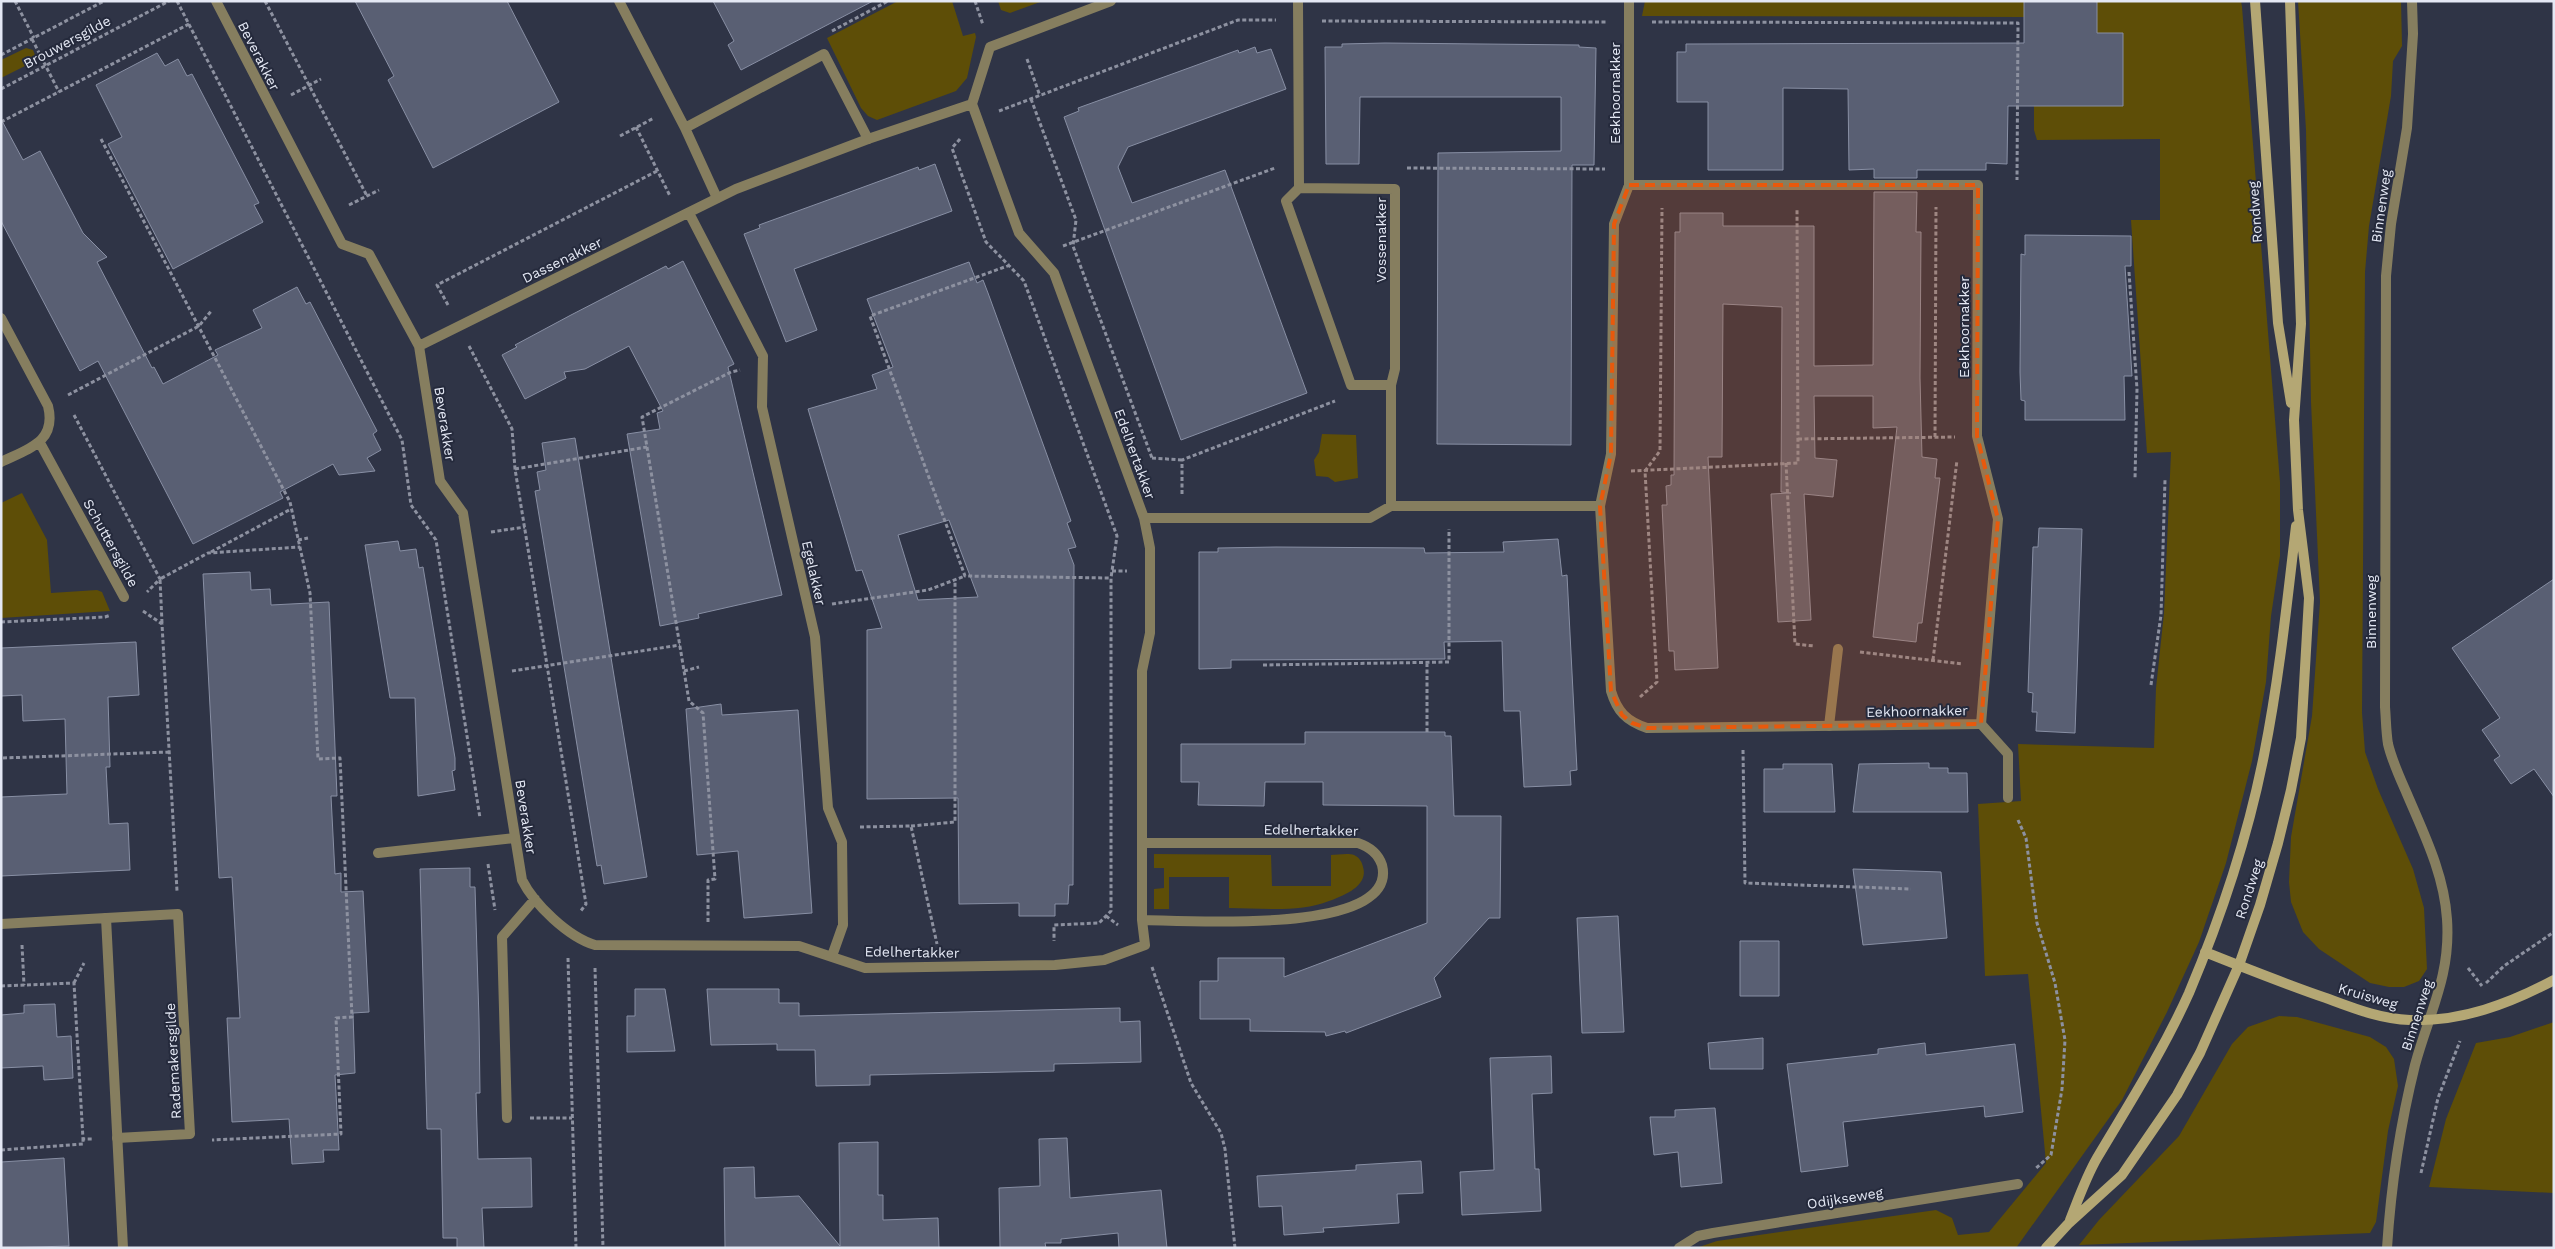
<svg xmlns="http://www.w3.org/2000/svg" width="2555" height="1249" font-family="'Work Sans',sans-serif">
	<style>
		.green { fill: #5e4e07 }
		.building { fill: #595f73; stroke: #888fa4; fill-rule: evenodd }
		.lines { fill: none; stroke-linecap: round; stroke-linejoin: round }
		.path { stroke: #8d91a0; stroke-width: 3; stroke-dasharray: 4 2.5; stroke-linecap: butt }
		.lane { stroke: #867e5f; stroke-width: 10 }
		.street { stroke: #867e5f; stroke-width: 10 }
		.secondary { stroke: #b4a774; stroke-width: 10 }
		.marked { fill: #e8590c; fill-opacity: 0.2; stroke: #e8590c; stroke-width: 4; stroke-dasharray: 10 6; stroke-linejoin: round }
		.labels { text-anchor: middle; stroke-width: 4; stroke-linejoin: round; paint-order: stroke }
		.street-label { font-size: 14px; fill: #e4e8f4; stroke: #252a3c }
	</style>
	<rect width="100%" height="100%" fill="#2f3446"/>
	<path class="green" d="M 898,1 L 952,1 L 963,36 L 975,33 L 976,37 L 967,78 L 956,91 L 877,120 L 868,116 L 861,108 L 827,38 Z
		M 998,1 L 1043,1 L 1010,13 L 1001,10 Z
		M 1645,1 L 2024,1 L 2024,17 L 1642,16 Z
		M 2097,1 L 2241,1 L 2242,7 L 2280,482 L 2280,556 L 2271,616 L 2266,682 L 2252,761 L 2226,863 L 2199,942 L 2167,1012 L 2122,1100 L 2016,1248 L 1696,1248 L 1717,1241 L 1936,1210 L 1952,1218 L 1958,1235 L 1989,1232 L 2046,1163 L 2028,974 L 1985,976 L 1978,804 L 2021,801 L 2018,744 L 2154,748 L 2156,688 L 2164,613 L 2171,452 L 2147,453 L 2131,220 L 2160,220 L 2160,139 L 2037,140 L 2034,130 L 2034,62 L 2051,106 L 2123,106 L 2123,34 L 2097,33 Z
		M 2298,1 L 2401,1 L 2402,46 L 2393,61 L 2391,96 L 2369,226 L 2365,272 L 2362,713 L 2365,752 L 2378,789 L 2413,869 L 2424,908 L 2427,969 L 2419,981 L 2404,987 L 2389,987 L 2370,983 L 2319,949 L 2303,932 L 2291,902 L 2289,882 L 2291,837 L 2312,716 L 2320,602 L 2311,402 L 2306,130 Z
		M 26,48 L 33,50 L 37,60 L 1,78 L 1,60 Z
		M 1322,434 L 1356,435 L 1358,478 L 1335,482 L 1328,477 L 1316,476 L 1314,460 L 1319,452 Z
		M 22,493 L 47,540 L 51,593 L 97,590 L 102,592 L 110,611 L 1,618 L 1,503 Z
		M 1154,854 L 1271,855 L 1272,886 L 1331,886 L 1331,855 C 1337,855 1348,853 1354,855 C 1359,857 1362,862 1363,867 C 1369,886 1343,896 1329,901 C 1299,913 1261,908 1229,908 L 1229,877 L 1169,877 L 1169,909 L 1154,909 L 1154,889 L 1164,888 L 1164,868 L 1154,868 Z
		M 2279,1016 L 2297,1017 L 2370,1037 L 2386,1047 L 2394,1059 L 2398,1086 L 2388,1131 L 2376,1222 L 2370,1233 L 2079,1245 L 2099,1220 L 2179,1136 L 2232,1044 L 2248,1027 Z
		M 2554,1022 L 2554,1193 L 2429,1187 L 2446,1119 L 2476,1043 L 2510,1037 Z"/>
	<path class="building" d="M 355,1 L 507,1 L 559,102 L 433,168 L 388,80 L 394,76 Z
		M 713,1 L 873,1 L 741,70 L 728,45 L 734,41 Z
		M 2024,1 L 2097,1 L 2097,33 L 2123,33 L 2123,106 L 2008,106 L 2007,164 L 1986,163 L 1986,170 L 1917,170 L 1917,178 L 1874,178 L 1874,169 L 1849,170 L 1848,89 L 1783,88 L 1783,170 L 1708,170 L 1708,102 L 1677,102 L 1677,52 L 1686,52 L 1686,44 L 2024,43 Z
		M 1385,43 L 1579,45 L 1579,47 L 1596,48 L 1594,165 L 1572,165 L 1571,445 L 1437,444 L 1438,153 L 1561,151 L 1561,97 L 1360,97 L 1359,164 L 1326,164 L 1325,47 L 1342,47 L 1342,44 Z
		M 1255,47 L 1257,53 L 1271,49 L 1286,89 L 1128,147 L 1118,167 L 1132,203 L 1225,170 L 1307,393 L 1181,440 L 1064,117 L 1079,111 L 1078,108 L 1175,73 L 1238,50 L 1239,53 Z
		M 157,53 L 165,66 L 178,59 L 187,76 L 192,74 L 259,203 L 254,205 L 263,222 L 173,269 L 108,144 L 122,137 L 96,85 Z
		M 1,119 L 23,160 L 40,151 L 83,233 L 107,257 L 97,262 L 152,368 L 154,367 L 163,384 L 218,355 L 215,350 L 262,328 L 253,310 L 297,287 L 306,304 L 310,302 L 377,431 L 373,434 L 381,450 L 367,458 L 375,471 L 339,475 L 333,464 L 280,492 L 283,498 L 193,544 L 98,361 L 80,371 L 1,221 Z
		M 935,164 L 952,211 L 794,269 L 817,330 L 786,342 L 744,234 L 760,228 L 759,225 L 839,196 L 918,167 L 919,170 Z
		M 1874,192 L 1917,192 L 1916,232 L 1921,232 L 1920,378 L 1922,457 L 1937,459 L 1935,478 L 1940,478 L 1922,623 L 1918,623 L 1916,642 L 1873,637 L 1897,427 L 1873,428 L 1873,396 L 1814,396 L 1815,458 L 1837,460 L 1833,497 L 1804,494 L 1811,620 L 1778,622 L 1771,494 L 1791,493 L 1781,492 L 1782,307 L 1723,304 L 1722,457 L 1708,457 L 1718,668 L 1675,670 L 1674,651 L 1669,651 L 1662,505 L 1667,505 L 1666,486 L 1671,485 L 1671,475 L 1674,475 L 1675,232 L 1680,232 L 1680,213 L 1723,213 L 1723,226 L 1814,226 L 1814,366 L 1873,365 Z
		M 2025,235 L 2131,236 L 2131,266 L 2125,266 L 2132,376 L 2124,376 L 2125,420 L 2025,420 L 2025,401 L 2021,400 L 2020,372 L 2021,254 L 2025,255 Z
		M 683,261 L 734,364 L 728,367 L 782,595 L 698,614 L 699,618 L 660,626 L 627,434 L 660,429 L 657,413 L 663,411 L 629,346 L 585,369 L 564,372 L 566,378 L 525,399 L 502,355 L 517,347 L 515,345 L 571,315 L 666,266 L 668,269 Z
		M 969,262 L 977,283 L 983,280 L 988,293 L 1071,521 L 1067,523 L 1076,547 L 1068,549 L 1074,565 L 1073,885 L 1069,885 L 1068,904 L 1055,904 L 1055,916 L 1019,916 L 1019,903 L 959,904 L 958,798 L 867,799 L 867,630 L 882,628 L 862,570 L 856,571 L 808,409 L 877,389 L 872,375 L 893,367 L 867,299 ZM 949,520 L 978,597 L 918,600 L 898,535 Z
		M 575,438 L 647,877 L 604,884 L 601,865 L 597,866 L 535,491 L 540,490 L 537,472 L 546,470 L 542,443 Z
		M 2039,528 L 2082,529 L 2075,733 L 2036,731 L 2037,712 L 2032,712 L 2033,693 L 2028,692 L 2033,547 L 2038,547 Z
		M 1558,539 L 1562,576 L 1567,575 L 1577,770 L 1570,771 L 1571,785 L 1524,787 L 1520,711 L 1504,711 L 1502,641 L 1444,642 L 1445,659 L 1231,660 L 1231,668 L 1199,669 L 1199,552 L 1218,552 L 1218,548 L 1276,547 L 1424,548 L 1425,553 L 1504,552 L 1503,542 Z
		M 398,541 L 400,551 L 416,549 L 419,568 L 423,567 L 455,758 L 455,770 L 452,771 L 455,790 L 418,796 L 415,698 L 390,698 L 365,545 Z
		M 250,572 L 251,590 L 270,589 L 271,605 L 329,602 L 337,796 L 331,796 L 335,874 L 341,873 L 341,892 L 363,891 L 369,1012 L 353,1013 L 355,1073 L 335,1075 L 339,1150 L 323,1150 L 324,1162 L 292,1164 L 289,1119 L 232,1122 L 227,1018 L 240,1018 L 232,877 L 219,878 L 203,574 Z
		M 2554,579 L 2554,797 L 2534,769 L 2511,784 L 2494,760 L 2500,756 L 2482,730 L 2500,718 L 2452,648 Z
		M 136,642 L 139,695 L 108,697 L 110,767 L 106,767 L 109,824 L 128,823 L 130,870 L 1,876 L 1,797 L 67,794 L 65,719 L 23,721 L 22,695 L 1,696 L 1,648 Z
		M 721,704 L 722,715 L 798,710 L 812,913 L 744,918 L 738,851 L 697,855 L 686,709 Z
		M 1305,732 L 1445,732 L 1445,736 L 1451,736 L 1454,816 L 1501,816 L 1500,918 L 1489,918 L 1434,978 L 1441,997 L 1346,1033 L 1345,1031 L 1326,1036 L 1325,1032 L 1250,1031 L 1250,1019 L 1200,1019 L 1200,981 L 1218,981 L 1218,958 L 1284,958 L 1284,977 L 1427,923 L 1427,806 L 1323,805 L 1323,782 L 1265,782 L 1264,806 L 1198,805 L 1199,782 L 1181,782 L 1181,744 L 1305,744 Z
		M 1929,763 L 1929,768 L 1948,768 L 1948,773 L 1967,773 L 1968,812 L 1853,812 L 1859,764 Z
		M 1783,764 L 1832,764 L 1835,812 L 1764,812 L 1764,769 L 1783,769 Z
		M 470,868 L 470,887 L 475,887 L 479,1020 L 480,1093 L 476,1093 L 478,1159 L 531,1158 L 532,1207 L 482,1208 L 484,1248 L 457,1248 L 457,1238 L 443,1238 L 441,1129 L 427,1129 L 420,869 Z
		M 1853,869 L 1941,872 L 1947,938 L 1863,945 Z
		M 1618,916 L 1624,1032 L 1582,1033 L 1577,918 Z
		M 1740,941 L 1779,941 L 1779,996 L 1740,996 Z
		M 635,989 L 665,989 L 675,1051 L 627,1052 L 627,1016 L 635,1016 Z
		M 707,989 L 779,989 L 779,1003 L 799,1003 L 799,1016 L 1120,1008 L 1120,1022 L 1140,1021 L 1141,1062 L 1054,1064 L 1054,1071 L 870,1075 L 870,1085 L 816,1086 L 815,1050 L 777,1050 L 777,1044 L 711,1045 Z
		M 55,1004 L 57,1037 L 71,1036 L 73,1078 L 44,1080 L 43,1066 L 1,1068 L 1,1015 L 24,1013 L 24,1005 Z
		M 1763,1038 L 1763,1069 L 1710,1069 L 1708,1043 Z
		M 1925,1043 L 1926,1055 L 2015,1044 L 2023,1112 L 1985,1117 L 1984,1106 L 1843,1122 L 1848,1166 L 1801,1172 L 1787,1064 L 1878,1054 L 1878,1049 Z
		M 1551,1056 L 1552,1093 L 1532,1094 L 1535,1169 L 1539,1169 L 1541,1211 L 1462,1215 L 1460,1172 L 1494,1170 L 1490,1058 Z
		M 1715,1108 L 1722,1183 L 1681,1187 L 1678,1152 L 1654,1155 L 1650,1117 L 1675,1117 L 1675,1110 Z
		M 1067,1138 L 1070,1198 L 1161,1190 L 1167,1248 L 1119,1248 L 1118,1233 L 1061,1239 L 1061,1243 L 1045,1243 L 1046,1248 L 1000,1248 L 999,1188 L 1040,1186 L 1039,1139 Z
		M 878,1142 L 878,1195 L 883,1195 L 883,1220 L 938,1218 L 939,1248 L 725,1248 L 724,1168 L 754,1167 L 755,1198 L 799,1196 L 840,1246 L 839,1143 Z
		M 64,1158 L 69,1246 L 1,1248 L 1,1162 Z
		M 1421,1161 L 1423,1193 L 1397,1194 L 1399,1223 L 1323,1228 L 1324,1232 L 1284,1235 L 1282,1206 L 1259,1207 L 1257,1176 L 1356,1170 L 1356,1165 Z"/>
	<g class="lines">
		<path class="path" d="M 15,1 L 34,38
			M 177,1 L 402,440 L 411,505 L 436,540 L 480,818
			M 265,1 L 367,196
			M 975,1 L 983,25
			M 1322,21 L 1606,22
			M 1652,22 L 2018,23 L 2017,180
			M 832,31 L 888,1
			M 32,39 L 59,92
			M 1,55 L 104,1
			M 1027,59 L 1040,96
			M 1,89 L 169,1
			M 291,95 L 321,79
			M 1031,99 L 1076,220 L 1073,246 L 1152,458
			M 999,111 L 1238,20 L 1276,20
			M 1,122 L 189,24
			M 636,127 L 670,196
			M 620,136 L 654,118
			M 101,139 L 290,502 L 310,593 L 318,759 L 340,758 L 352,1017 L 336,1018 L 341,1134 L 212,1140
			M 960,139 L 952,148 L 986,242 L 1024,281 L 1117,536 L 1111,578 L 1111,911 L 1099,923 L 1054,925 L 1054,941
			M 1407,168 L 1605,169
			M 349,205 L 379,190
			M 1063,246 L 1275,168
			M 1010,265 L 870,316 L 965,576 L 1111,578
			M 2129,272 L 2137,389 L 2135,479
			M 448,305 L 437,285 L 657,171
			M 469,346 L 512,429 L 515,469 L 586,904 L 580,912
			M 68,395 L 199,326 L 212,310
			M 74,415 L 160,579 L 147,592
			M 1935,437 L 1936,207
			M 1798,439 L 1955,437
			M 1152,458 L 1182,460
			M 1786,463 L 1795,644 L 1814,646
			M 515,469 L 647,447
			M 1631,471 L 1798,463 L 1797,208
			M 1182,494 L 1182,460 L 1335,401
			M 491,532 L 525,527
			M 298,540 L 308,538
			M 211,552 L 291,509
			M 1112,571 L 1127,571
			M 832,604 L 928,590 L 965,576
			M 143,611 L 162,624 L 177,891
			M 1,622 L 105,617 L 111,615
			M 162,623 L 160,579 L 208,553 L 300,547
			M 1860,652 L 1963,664
			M 1933,660 L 1957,460
			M 1427,663 L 1427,734
			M 1263,665 L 1449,662 L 1449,529
			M 512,671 L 680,645
			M 684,671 L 699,667
			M 2151,685 L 2161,615 L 2165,480
			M 1640,697 L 1657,682 L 1645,471 L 1660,451 L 1662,208
			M 1743,750 L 1745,883 L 1911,889
			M 3,758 L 169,752
			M 2018,820 L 2026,838 L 2037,923 L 2055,983 L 2065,1040 L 2062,1089 L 2051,1155 L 2035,1169
			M 911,826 L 955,822 L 955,580
			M 860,827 L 911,826 L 937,944
			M 488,864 L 495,910
			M 1106,916 L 1118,925
			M 708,922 L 708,880 L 715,879 L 703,713 L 689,701 L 642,417 L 731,372 L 740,370
			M 22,945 L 24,985
			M 568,958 L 576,1248
			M 1152,967 L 1191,1083 L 1221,1133 L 1225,1149 L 1235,1248
			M 595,968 L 603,1248
			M 2468,968 L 2482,986
			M 74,983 L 84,963
			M 2486,983 L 2504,966 L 2554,932
			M 1,986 L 74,983 L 83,1139 L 94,1139
			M 530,1118 L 572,1118
			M 1,1150 L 83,1144 L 83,1139
			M 2421,1173 L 2438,1098 L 2460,1041"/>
		<path class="lane" d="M 619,1 L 685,128 L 717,198
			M 685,128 L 824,54 L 868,139
			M 1981,724 L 2008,754 L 2008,798
			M 1829,726 L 1838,649
			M 378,853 L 515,838
			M 106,918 L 178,914 L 190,1134 L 117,1138"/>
		<path class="street" d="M 216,1 L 342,244 L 369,254 L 419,346 L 440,481 L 463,513 L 522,880 C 534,904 568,937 595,945 L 799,946 L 865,968 L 1055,965 L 1104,960 L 1145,945 L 1142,920 L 1142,671 L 1150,633 L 1150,548 L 1144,518 L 1054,273 L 1019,233 L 972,104
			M 1298,1 L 1299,188 L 1286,201 L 1351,385 L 1391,385 L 1395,369 L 1395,189 L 1299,188
			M 1629,1 L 1629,185 L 1614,224 L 1611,454 L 1600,506 L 1611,691 C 1617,711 1626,721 1647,728 L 1981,724 L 1998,519 L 1977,436 L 1978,185 L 1629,185
			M 972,104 L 990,47 L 1111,1
			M 689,213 L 763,356 L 762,407 L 815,637 L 828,808 L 842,842 L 843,925 L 832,956
			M 1,318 L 48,406 C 57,442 28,449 1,462
			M 419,346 L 736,189 L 868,139 L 972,104
			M 40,443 L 124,597
			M 1391,506 L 1391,385
			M 1144,518 L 1370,518 L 1391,506 L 1600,506
			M 1142,843 L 1358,843 C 1370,847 1378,853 1382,865 C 1400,937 1179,920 1142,920
			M 1,924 L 106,918 L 123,1248
			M 507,1118 L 502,937 L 535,899
			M 1679,1248 L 1698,1236 L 1713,1233 L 2018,1184
			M 2387,1248 C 2391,1186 2400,1125 2415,1065 C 2429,1013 2451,976 2447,919 C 2444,874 2424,834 2407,794 C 2400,778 2392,761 2388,744 C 2386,732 2386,719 2385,707 L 2386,276 L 2391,224 L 2407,128 L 2413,34 L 2412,1"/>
		<path class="secondary" d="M 2255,1 L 2278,323 L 2291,403
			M 2205,952 C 2245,968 2285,984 2326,998 C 2353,1008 2380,1019 2410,1020 C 2461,1022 2509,1004 2554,980
			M 2070,1220 C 2078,1200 2086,1177 2097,1158 C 2129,1104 2163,1051 2189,993 C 2221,917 2248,836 2264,755 C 2279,680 2287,603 2296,526
			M 2046,1248 L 2068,1224 L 2122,1175 L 2177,1095 L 2200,1053 L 2239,965 L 2260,905 L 2278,843 L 2291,790 L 2301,738 L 2309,598 L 2298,510 L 2294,420 L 2301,324 L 2290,1"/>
	</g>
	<path class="marked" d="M 1629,185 L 1978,185 L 1977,436 L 1998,519 L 1981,724 L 1647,728 L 1632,723 L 1622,715 L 1611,691 L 1600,506 L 1611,454 L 1614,224 Z"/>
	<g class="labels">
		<g class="street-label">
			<text transform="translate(67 42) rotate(-28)" y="5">Brouwersgilde</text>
			<text transform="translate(259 56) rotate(63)" y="5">Beverakker</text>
			<text transform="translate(1615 93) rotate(-90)" y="5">Eekhoornakker</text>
			<text transform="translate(2381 206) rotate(-82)" y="5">Binnenweg</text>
			<text transform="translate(2255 212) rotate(-94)" y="5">Rondweg</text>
			<text transform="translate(1381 240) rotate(-90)" y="5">Vossenakker</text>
			<text transform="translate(562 260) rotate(-26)" y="5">Dassenakker</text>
			<text transform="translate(1964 327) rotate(-90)" y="5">Eekhoornakker</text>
			<text transform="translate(445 424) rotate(81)" y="5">Beverakker</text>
			<text transform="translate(1135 454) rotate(70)" y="5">Edelhertakker</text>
			<text transform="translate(111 543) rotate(61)" y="5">Schuttersgilde</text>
			<text transform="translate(814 573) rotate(77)" y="5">Egelakker</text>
			<text transform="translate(2371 612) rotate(-90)" y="5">Binnenweg</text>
			<text transform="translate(1917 711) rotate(-1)" y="5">Eekhoornakker</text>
			<text transform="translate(526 817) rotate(81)" y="5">Beverakker</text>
			<text transform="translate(1311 830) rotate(1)" y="5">Edelhertakker</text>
			<text transform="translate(2249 889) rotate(-72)" y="5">Rondweg</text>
			<text transform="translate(912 952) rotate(1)" y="5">Edelhertakker</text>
			<text transform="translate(2368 996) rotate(16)" y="5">Kruisweg</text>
			<text transform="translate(2417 1015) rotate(-72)" y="5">Binnenweg</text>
			<text transform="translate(173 1061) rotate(-93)" y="5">Rademakersgilde</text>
			<text transform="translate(1845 1198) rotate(-9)" y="5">Odijkseweg</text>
		</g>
	</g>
	<rect width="2555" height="1249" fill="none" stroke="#e4e8f4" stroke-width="5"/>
</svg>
